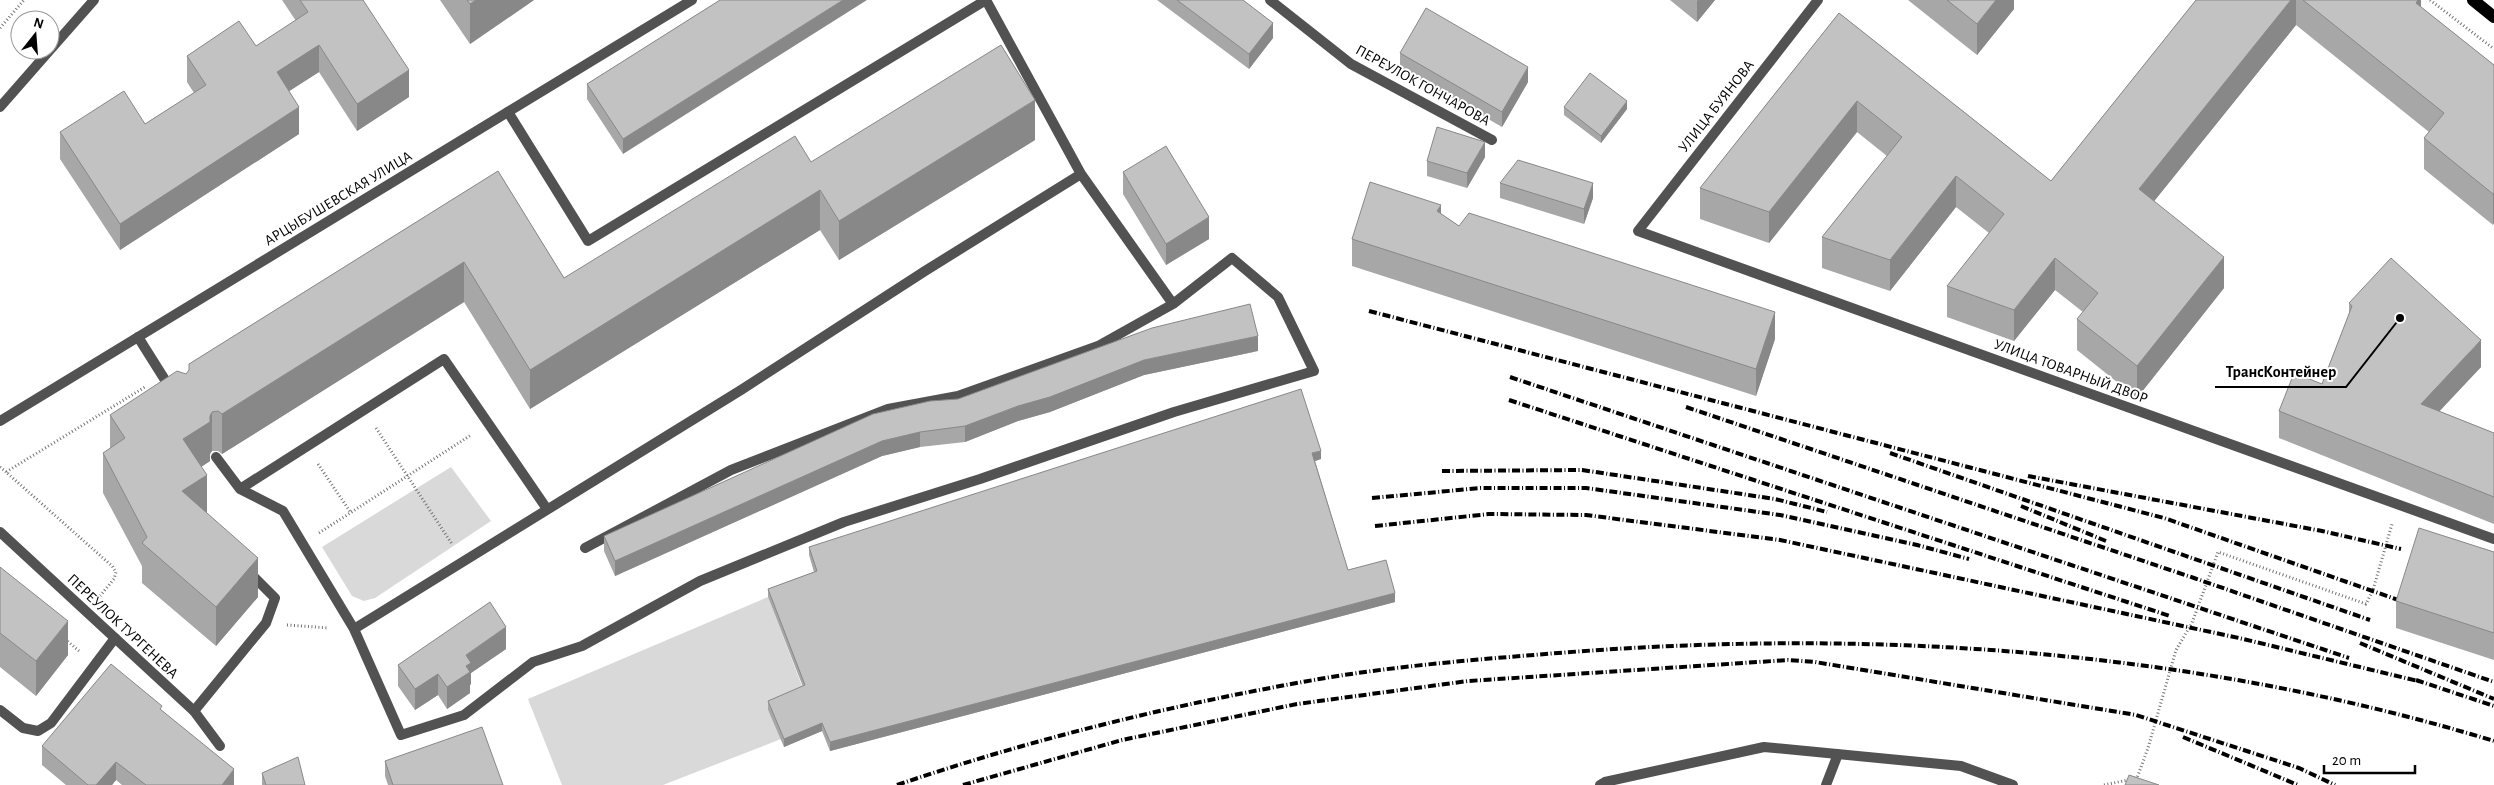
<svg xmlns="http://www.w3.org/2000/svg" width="2494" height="785" font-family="'Alegreya Sans',sans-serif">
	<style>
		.green { fill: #d9d9d9 }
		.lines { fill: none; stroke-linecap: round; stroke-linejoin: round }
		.path { stroke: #747474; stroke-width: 3; stroke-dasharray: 1 2.5; stroke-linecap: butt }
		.service { stroke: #525252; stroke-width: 10 }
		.minor { stroke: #525252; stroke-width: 10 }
		.primary { stroke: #000; stroke-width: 12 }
		.rail { stroke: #000; stroke-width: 4; stroke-dasharray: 8 2.5 1 2.5; stroke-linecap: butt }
		.wall { fill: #a7a7a7 }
		.shaded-wall { fill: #888 }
		.building { fill: #c2c2c2; stroke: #888 }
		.labels { text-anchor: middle; stroke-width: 4; stroke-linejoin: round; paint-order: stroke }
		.street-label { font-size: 15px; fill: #000; stroke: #fff }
		.leader { fill: none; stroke: #000; stroke-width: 2 }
		.callout-dot { fill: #000; stroke: #fff; stroke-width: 2 }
		.callout-label { font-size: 16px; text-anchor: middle; font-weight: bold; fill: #000; stroke: #fff; stroke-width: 4; stroke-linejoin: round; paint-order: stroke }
	</style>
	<rect width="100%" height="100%" fill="#fff"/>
	<path class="green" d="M 451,467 L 491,521 L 375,598 L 364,601 L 352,596 L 322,547 Z
		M 768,597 L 805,694 L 768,710 L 781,739 L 663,785 L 562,785 L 528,699 Z"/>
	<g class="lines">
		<path class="path" d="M 2430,0 L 2494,49
			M 0,28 L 24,0
			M 376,428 L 452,544
			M 318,464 L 351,513
			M 0,467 L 6,472
			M 319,533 L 471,435
			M 100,596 L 114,579 L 116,572 L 112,566 L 6,472 L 145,387
			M 287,625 L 328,628
			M 65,639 L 79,651
			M 2104,785 L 2137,778 L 2148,748 L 2176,650 L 2192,623 L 2218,552 L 2366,604 L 2373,590 L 2392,524"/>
		<path class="service" d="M 986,0 L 1081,174 L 1173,304
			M 1270,0 L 1351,64 L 1492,140
			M 508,112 L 588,241 L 986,0
			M 138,337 L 172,391
			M 216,457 L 240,489 L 283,511 L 354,629 L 741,390 L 925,271 L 1081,174
			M 240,489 L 444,359 L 547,509
			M 354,629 L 401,735 L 464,715 L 533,662 L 582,646 L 700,581 L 844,522 L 980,479 L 1174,412 L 1314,371 L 1278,297 L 1232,258 L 1173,304 L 1098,346 L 958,396 L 888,409 L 731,470 L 585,548
			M 0,710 L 23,728 L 38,731 L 51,723 L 115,638
			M 194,711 L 266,623 L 275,598 L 249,572
			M 1600,785 L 1605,782 L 1764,747 L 1961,766 L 2013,785
			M 1826,785 L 1838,754"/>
		<path class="minor" d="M 1818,0 L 1638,231 L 2494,539
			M 50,50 L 94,0
			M 0,107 L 50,50
			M 0,421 L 692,0
			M 0,532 L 194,711 L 220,746"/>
		<path class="primary" d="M 2473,0 L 2494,17"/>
		<path class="rail" d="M 1369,311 L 2164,518 L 2404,602
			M 1510,377 L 2349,658
			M 1509,400 L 2170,616
			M 1686,407 L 2194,578 L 2494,682
			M 1890,453 L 2370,620
			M 1442,471 L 1582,470 L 1775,499 L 1827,512
			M 2028,476 L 2322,531 L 2401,549
			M 1372,498 L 1481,488 L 1586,488 L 1780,515 L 1917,545 L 1969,559
			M 2021,506 L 2106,541
			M 1375,526 L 1489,514 L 1586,515 L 1780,540 L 2239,638 L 2422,682
			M 2360,643 L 2494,699
			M 2416,680 L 2494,706
			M 2183,737 L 2298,785
			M 897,785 C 1038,737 1184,702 1331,677 C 1406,665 1483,659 1558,653 C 1872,628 2192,649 2494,741
			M 963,785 L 1122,740 L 1297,704 L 1468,681 L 1788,660 L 1815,662 L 2136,715 L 2299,768 L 2335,785"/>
	</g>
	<path class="wall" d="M 282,0 L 363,0 L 409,97 L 357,131 L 319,72 L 289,91 L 299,134 L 120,250 L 60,159 L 60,132 L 145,124 L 194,93 L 187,82 L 187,56 L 256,46 L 296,21 Z
		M 440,0 L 534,0 L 470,44 Z
		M 720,0 L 623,154 L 587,99 L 587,84 Z
		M 1157,0 L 1243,0 L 1273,38 L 1249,69 Z
		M 1670,0 L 1715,0 L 1697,22 Z
		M 1908,0 L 2014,0 L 2014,9 L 1977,55 Z
		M 2196,0 L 2421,0 L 2421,7 L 2494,65 L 2493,225 L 2424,169 L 2424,138 L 2429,132 L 2296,25 L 2154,201 L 2224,288 L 2137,398 L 2077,350 L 2077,319 L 2083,312 L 2055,290 L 2014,341 L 1947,317 L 1947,286 L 1989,233 L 1956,207 L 1890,291 L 1822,268 L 1822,237 L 1887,156 L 1857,132 L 1769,243 L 1700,219 L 1700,188 L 1839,13 L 2051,181 Z
		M 1400,53 L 1528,82 L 1502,127 L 1400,68 Z
		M 1564,107 L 1627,109 L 1601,143 L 1564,115 Z
		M 1035,140 L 839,260 L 820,230 L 530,409 L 464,302 L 222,454 L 218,451 L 212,451 L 210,454 L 210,461 L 201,467 L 207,513 L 258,597 L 216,646 L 142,583 L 142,566 L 103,493 L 103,453 L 110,449 L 110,415 L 186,374 L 189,371 L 189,364 L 498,171 L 564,278 L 811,162 Z
		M 1485,157 L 1467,188 L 1427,176 L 1427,161 Z
		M 1123,172 L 1209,239 L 1166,265 L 1123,194 Z
		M 1500,183 L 1593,198 L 1584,224 L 1500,198 Z
		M 1441,214 L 1459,226 L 1775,339 L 1756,396 L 1352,266 L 1352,239 Z
		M 2349,303 L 2481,367 L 2439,411 L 2494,433 L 2494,524 L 2279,438 L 2279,411 L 2322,384 L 2349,314 Z
		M 1258,351 L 1144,375 L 1050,412 L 1018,421 L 965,442 L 920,447 L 882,456 L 615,576 L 604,551 L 604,536 L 958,399 Z
		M 1321,459 L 1315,461 L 1348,570 L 1395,602 L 830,751 L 822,731 L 784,747 L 768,710 L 768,701 L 803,687 L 768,597 L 768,589 L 814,572 L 809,555 L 809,547 Z
		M 2494,552 L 2494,660 L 2396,628 L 2396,601 Z
		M 0,567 L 68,655 L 36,696 L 0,667 Z
		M 506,649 L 471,673 L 471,684 L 470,685 L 470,693 L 447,709 L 438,695 L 415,710 L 398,686 L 398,665 Z
		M 162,711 L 234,785 L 122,785 L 116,780 L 112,785 L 66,785 L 42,765 L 42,746 Z
		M 385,761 L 503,785 L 388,785 L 385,776 Z
		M 262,773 L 305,785 L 262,785 Z"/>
	<path class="shaded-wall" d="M 476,0 L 534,0 L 470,44 L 470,4 Z
		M 843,0 L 867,0 L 623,154 L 623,139 Z
		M 1698,0 L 1715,0 L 1697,22 L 1697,1 Z
		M 1996,0 L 2014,0 L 2014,9 L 1977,55 L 1977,24 Z
		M 2291,0 L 2296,0 L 2296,25 L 2139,220 L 2139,189 Z
		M 2418,0 L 2421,0 L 2421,27 L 2416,3 Z
		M 1273,23 L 1273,38 L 1249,69 L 1249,54 Z
		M 319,45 L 319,72 L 277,99 L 277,72 Z
		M 1528,67 L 1528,82 L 1502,127 L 1502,112 Z
		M 409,70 L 409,97 L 357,131 L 357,104 Z
		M 1035,100 L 1035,140 L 839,260 L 839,221 Z
		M 1627,101 L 1627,109 L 1601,143 L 1601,136 Z
		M 1857,101 L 1857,132 L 1769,243 L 1769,212 Z
		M 299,107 L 299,134 L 120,250 L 120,224 Z
		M 1485,142 L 1485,157 L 1467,188 L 1467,173 Z
		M 1956,176 L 1956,207 L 1890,291 L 1890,260 Z
		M 1593,183 L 1593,198 L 1584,224 L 1584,209 Z
		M 820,190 L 820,230 L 530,409 L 530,370 Z
		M 2494,192 L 2494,223 L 2493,225 L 2493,194 Z
		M 1441,205 L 1441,231 L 1437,211 Z
		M 1209,217 L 1209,239 L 1166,265 L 1166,244 Z
		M 2224,257 L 2224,288 L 2137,398 L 2137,366 Z
		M 2055,258 L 2055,290 L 2014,341 L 2014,310 Z
		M 464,262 L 464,302 L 222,454 L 222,414 Z
		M 1775,312 L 1775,339 L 1756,396 L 1756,369 Z
		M 1258,336 L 1258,351 L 1144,375 L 1050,412 L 1018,421 L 965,442 L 965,426 L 1144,360 Z
		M 2481,340 L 2481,367 L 2421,431 L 2421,404 Z
		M 212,412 L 212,451 L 210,454 L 210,461 L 183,479 L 183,439 L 210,416 Z
		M 920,432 L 920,447 L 882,456 L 615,576 L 615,561 L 882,441 Z
		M 1321,451 L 1321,459 L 1312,462 L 1312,453 Z
		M 207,475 L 207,514 L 182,491 Z
		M 258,558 L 258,597 L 216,646 L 216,607 Z
		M 1395,593 L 1395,602 L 830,751 L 830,742 Z
		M 68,621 L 68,655 L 36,696 L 36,661 Z
		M 506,627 L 506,649 L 471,673 L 471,684 L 470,685 L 470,693 L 447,709 L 447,687 L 466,655 Z
		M 438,674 L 438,695 L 415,710 L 415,689 Z
		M 822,723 L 822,731 L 784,747 L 784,739 Z
		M 116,762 L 116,780 L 112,785 L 96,785 Z
		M 234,769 L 234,785 L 222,785 Z"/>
	<path class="building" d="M 300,0 L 363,0 L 409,70 L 357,104 L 319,45 L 277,72 L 299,107 L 120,224 L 60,132 L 124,91 L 145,124 L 206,85 L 187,56 L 239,21 L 256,46 L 308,12 Z
		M 467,0 L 476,0 L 470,4 Z
		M 720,0 L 843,0 L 623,139 L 587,84 Z
		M 1177,0 L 1243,0 L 1273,23 L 1249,54 Z
		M 1947,0 L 1996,0 L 1977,24 Z
		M 2196,0 L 2291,0 L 2139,189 L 2224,257 L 2137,366 L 2077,319 L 2098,293 L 2055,258 L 2014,310 L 1947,286 L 2004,214 L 1956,176 L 1890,260 L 1822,237 L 1902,137 L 1857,101 L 1769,212 L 1700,188 L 1839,13 L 2051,181 Z
		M 2303,0 L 2418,0 L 2416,3 L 2494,65 L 2494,192 L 2493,194 L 2424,138 L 2444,113 Z
		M 1426,8 L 1528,67 L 1502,112 L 1400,53 Z
		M 1001,45 L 1035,100 L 839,221 L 820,190 L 530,370 L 464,262 L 222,414 L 218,411 L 212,412 L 210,416 L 210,422 L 183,439 L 207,475 L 182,491 L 258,558 L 216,607 L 142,543 L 147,537 L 103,453 L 125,438 L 110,415 L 177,371 L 186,374 L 189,370 L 189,364 L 498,171 L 564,278 L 795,136 L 811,162 Z
		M 1590,73 L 1627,101 L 1601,136 L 1564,107 Z
		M 1437,127 L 1485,142 L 1467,173 L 1427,161 Z
		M 1166,146 L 1209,217 L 1166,244 L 1123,172 Z
		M 1518,160 L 1593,183 L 1584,209 L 1500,183 Z
		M 1370,182 L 1441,205 L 1437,211 L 1459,226 L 1469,213 L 1775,312 L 1756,369 L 1352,239 Z
		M 2391,258 L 2481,340 L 2421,404 L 2494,433 L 2494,497 L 2279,411 L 2294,373 L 2322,384 L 2352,306 L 2349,303 Z
		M 1250,304 L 1258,336 L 1144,360 L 1050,397 L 1018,406 L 965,426 L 920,432 L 882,441 L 615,561 L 604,536 L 873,414 L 930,401 L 958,399 L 1152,328 Z
		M 1301,389 L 1321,451 L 1312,453 L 1348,570 L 1386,560 L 1395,593 L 830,742 L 822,723 L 784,739 L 768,701 L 805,685 L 768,589 L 817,571 L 809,547 Z
		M 2419,528 L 2494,552 L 2494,633 L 2396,601 Z
		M 0,567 L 68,621 L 36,661 L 0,633 Z
		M 490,602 L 506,627 L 466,655 L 471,663 L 466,666 L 470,672 L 447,687 L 438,674 L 415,689 L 398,665 Z
		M 111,664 L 162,706 L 160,709 L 234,769 L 222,785 L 146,785 L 116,762 L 96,785 L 88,785 L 42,746 Z
		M 482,727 L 503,785 L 393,785 L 385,761 Z
		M 298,757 L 305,785 L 266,785 L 262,773 Z
		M 2129,775 L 2159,785 L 2125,785 Z"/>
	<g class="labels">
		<g class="street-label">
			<text transform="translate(1423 85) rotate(29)" y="5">ПЕРЕУЛОК ГОНЧАРОВА</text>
			<text transform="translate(1716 106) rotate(-52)" y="5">УЛИЦА БУЯНОВА</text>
			<text transform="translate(338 198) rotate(-31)" y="5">АРЦЫБУШЕВСКАЯ УЛИЦА</text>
			<text transform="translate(2071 371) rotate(20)" y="5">УЛИЦА ТОВАРНЫЙ ДВОР</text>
			<text transform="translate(123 626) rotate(43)" y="5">ПЕРЕУЛОК ТУРГЕНЕВА</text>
		</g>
	</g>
	<path class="leader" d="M2400 318L2346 387H2215"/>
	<circle class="callout-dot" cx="2400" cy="318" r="5"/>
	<g class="callout-label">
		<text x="2281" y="377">ТрансКонтейнер</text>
	</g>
	<g transform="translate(35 35) rotate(17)"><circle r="24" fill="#ffffff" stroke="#999999"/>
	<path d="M0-4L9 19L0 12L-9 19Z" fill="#000000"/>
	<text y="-8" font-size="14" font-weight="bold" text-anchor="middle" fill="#000000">N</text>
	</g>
	<path d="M2324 765v8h91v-8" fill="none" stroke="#000000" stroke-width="2.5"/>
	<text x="2332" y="765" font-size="15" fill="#000000" stroke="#ffffff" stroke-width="4" paint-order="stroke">20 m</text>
</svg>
